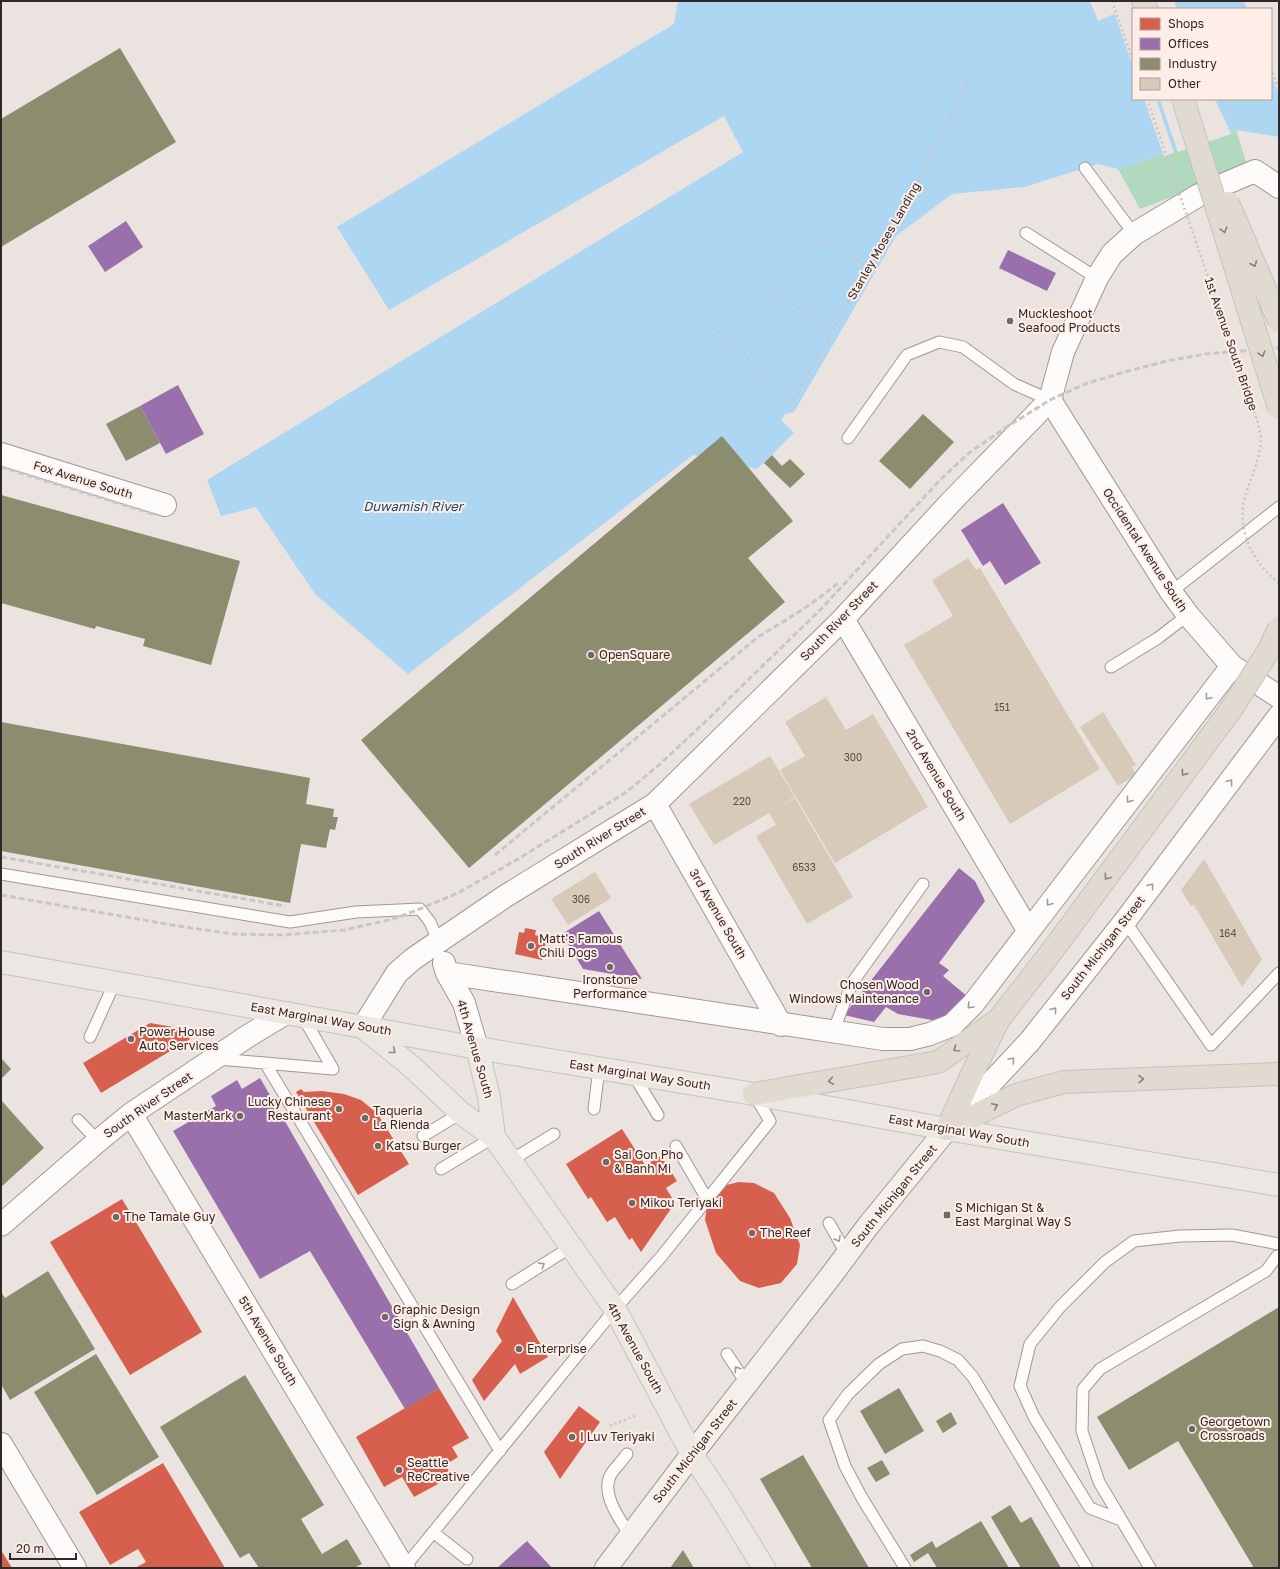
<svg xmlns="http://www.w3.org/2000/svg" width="1280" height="1569" font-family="'Golos Text',sans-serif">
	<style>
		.green { fill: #b1d9bf }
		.water { fill: #add6f3; fill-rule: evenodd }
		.pier { fill: #ebe3df }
		.shops { fill: #d6604d }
		.offices { fill: #9970ab }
		.industry { fill: #8c8c6e }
		.building { fill: #d7cab8 }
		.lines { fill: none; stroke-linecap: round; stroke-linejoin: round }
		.service-casing { stroke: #9f9895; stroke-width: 13 }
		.minor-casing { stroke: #9f9895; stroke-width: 24 }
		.secondary-casing { stroke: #9f9895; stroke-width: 24 }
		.primary-casing { stroke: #c6c2c0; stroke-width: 24 }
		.motorway-casing { stroke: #c6c2c0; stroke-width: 24 }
		.path { stroke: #c8c5c4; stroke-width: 2.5; stroke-dasharray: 2 3; stroke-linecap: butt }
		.service { stroke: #fcfbfa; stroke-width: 11 }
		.minor { stroke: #fcfbfa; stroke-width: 22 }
		.secondary { stroke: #f4f1ed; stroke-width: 22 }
		.primary { stroke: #ebe7e2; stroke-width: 22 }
		.motorway { stroke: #e0dad1; stroke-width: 22 }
		.rail { stroke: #c9c7c6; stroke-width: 3; stroke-dasharray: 6 3; stroke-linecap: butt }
		.motorway-bridge-casing { stroke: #c6c2c0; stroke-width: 24; stroke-linecap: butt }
		.path-bridge { stroke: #c8c5c4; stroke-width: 2.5; stroke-dasharray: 2 3; stroke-linecap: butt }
		.motorway-bridge { stroke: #e0dad1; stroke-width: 22 }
		.oneway { stroke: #87817c }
		.oneway2 { stroke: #9f9c9b }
		.oneway3 { stroke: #8c8884 }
		.poi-dot { fill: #706967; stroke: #ffeee7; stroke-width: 1.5 }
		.labels { text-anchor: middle; stroke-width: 4; stroke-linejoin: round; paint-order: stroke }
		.number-label { font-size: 10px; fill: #58504a }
		.street-label { font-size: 12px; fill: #2e2826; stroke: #ffeee7 }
		.poi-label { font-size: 12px; fill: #2e2826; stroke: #ffeee7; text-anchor: start }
		.water-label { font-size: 13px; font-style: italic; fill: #124f73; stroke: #ffeee7 }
	</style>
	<rect width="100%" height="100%" fill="#ebe3df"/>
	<path class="green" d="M 1236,130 L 1248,168 L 1140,209 L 1118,169 Z"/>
	<path class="water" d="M 678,1 L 1279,1 L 1279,137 L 1236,130 L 1118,169 L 1098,164 L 1024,187 L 952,194 L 896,236 L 794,412 L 785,414 L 781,420 L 794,433 L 757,469 L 693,455 L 408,674 L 315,594 L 256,507 L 221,516 L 207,480 L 743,152 L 724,116 L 389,310 L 337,227 L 674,24 ZM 1133,9 L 1271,9 L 1271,99 L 1133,99 Z"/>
	<path class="pier" d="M 1090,1 L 1174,1 L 1177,9 L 1133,9 L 1133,66 L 1114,12 L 1113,12 L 1114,14 L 1098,21 Z
		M 1244,1 L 1279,1 L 1279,95 L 1271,74 L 1271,9 L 1247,9 Z
		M 1144,99 L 1215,99 L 1231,134 L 1178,152 L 1160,100 L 1157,102 L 1174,153 L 1164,156 Z"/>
	<path class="shops" d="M 525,928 L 536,930 L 535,935 L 547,938 L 542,960 L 515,954 L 519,932 L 524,933 Z
		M 150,1023 L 185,1029 L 190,1039 L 101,1093 L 83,1063 Z
		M 301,1089 L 304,1092 L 322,1091 L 344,1094 L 361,1100 L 377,1113 L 409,1164 L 358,1195 L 296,1092 Z
		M 622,1129 L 645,1165 L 661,1156 L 677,1181 L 666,1188 L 675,1203 L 641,1252 L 632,1238 L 629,1240 L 615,1217 L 607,1222 L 591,1197 L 588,1199 L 566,1164 Z
		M 739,1182 L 754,1183 L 774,1193 L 790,1218 L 800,1245 L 797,1264 L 781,1283 L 759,1288 L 740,1281 L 716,1253 L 705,1220 L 707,1206 L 715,1194 L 726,1185 Z
		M 122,1199 L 202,1332 L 130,1375 L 50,1242 Z
		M 513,1297 L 548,1357 L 520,1374 L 515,1364 L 484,1401 L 472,1380 L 502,1341 L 496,1331 Z
		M 439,1388 L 469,1438 L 452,1447 L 458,1457 L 445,1465 L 449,1471 L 435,1480 L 438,1484 L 414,1497 L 402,1477 L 384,1487 L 356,1437 Z
		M 579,1406 L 600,1422 L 560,1479 L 544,1452 Z
		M 163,1463 L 225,1568 L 135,1568 L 146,1562 L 138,1549 L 110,1565 L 79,1512 Z
		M 1,1550 L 12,1568 L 1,1568 Z"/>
	<path class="offices" d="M 126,221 L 143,247 L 105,272 L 88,246 Z
		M 1008,250 L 1056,273 L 1047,291 L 999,268 Z
		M 178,385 L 204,434 L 166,454 L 140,406 Z
		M 1003,503 L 1041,563 L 1005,585 L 990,561 L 983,566 L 961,530 Z
		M 959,868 L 975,881 L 985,901 L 939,963 L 949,970 L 943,976 L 968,997 L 943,1022 L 898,1014 L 886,1007 L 874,1022 L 844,1015 Z
		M 599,911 L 642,979 L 583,969 L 562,934 Z
		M 260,1078 L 439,1388 L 405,1409 L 310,1251 L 260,1279 L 173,1131 L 216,1106 L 211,1096 L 237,1080 L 242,1089 Z
		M 527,1541 L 552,1568 L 497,1568 Z"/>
	<path class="industry" d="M 120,48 L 176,142 L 1,247 L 1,119 Z
		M 140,406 L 160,443 L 126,461 L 106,424 Z
		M 923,414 L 954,442 L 910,489 L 879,461 Z
		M 722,436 L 793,521 L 748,558 L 785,602 L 469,868 L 361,740 Z
		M 772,455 L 782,466 L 790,459 L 805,474 L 790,488 L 764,463 Z
		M 1,495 L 240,561 L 211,665 L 143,646 L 145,639 L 96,626 L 95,629 L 1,603 Z
		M 1,722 L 310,778 L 306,804 L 334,809 L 333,817 L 338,817 L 335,830 L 330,829 L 326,848 L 301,844 L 290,903 L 1,851 Z
		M 1,1058 L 11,1069 L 1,1079 Z
		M 1,1100 L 44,1148 L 1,1187 Z
		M 48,1271 L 95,1349 L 10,1400 L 1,1384 L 1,1292 L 5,1298 Z
		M 1279,1307 L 1279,1568 L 1254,1568 L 1178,1441 L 1129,1470 L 1097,1417 Z
		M 96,1354 L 159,1457 L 97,1495 L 34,1392 Z
		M 245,1375 L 324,1505 L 301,1519 L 322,1554 L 347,1539 L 362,1564 L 354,1568 L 259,1568 L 249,1553 L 240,1558 L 160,1427 Z
		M 899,1388 L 924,1431 L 885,1454 L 860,1411 Z
		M 951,1412 L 957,1424 L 943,1433 L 936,1421 Z
		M 803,1455 L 869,1568 L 812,1568 L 760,1479 Z
		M 882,1460 L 890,1474 L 876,1482 L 867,1468 Z
		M 1010,1505 L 1021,1523 L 1031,1517 L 1061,1568 L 1021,1568 L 991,1517 Z
		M 981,1521 L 1009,1568 L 937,1568 L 928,1553 L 914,1562 L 910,1555 L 932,1541 L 936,1548 Z
		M 683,1550 L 694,1568 L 670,1568 Z"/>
	<path class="building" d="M 968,558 L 976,570 L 980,568 L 1100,769 L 1010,824 L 904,645 L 953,616 L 932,580 Z
		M 826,697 L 846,730 L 873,714 L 928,807 L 835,863 L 780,770 L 805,756 L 785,722 Z
		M 1103,712 L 1136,765 L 1132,767 L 1136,775 L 1118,786 L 1080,727 Z
		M 770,756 L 795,797 L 776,808 L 795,798 L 853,897 L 807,924 L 756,836 L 776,825 L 769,813 L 714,845 L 689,804 Z
		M 1204,859 L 1262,959 L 1242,987 L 1194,905 L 1191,906 L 1181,890 Z
		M 595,872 L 611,898 L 568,925 L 551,899 Z"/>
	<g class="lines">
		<defs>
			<path id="service" d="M 1085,168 L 1134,234
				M 1026,233 L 1097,278
				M 848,438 L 907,355 L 939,342 L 963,347 L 1014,384 L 1050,400
				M 1171,592 L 1279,507
				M 1111,667 L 1158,638 L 1188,615
				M 1,874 L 290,922 L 356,912 L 420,909 L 430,922 L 438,941
				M 1125,921 L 1211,1045 L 1279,973
				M 303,1017 L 333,1069
				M 833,1032 L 852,983 L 923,884
				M 90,1037 L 115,982
				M 218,1059 L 333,1069
				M 265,1063 L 500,1451
				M 633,1074 L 658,1115
				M 594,1109 L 599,1068
				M 78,1120 L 98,1141
				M 423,1136 L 461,1113
				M 676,1146 L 707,1199
				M 510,1161 L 554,1134
				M 441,1169 L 494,1137
				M 829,1223 L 847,1255
				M 512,1284 L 571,1247
				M 727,1354 L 747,1384
				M 627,1454 C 622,1461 616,1467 611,1474 C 600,1493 620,1520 630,1535
				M 1121,1520 L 1090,1508 L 1034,1417 L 1020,1386 L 1030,1344 L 1060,1307 L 1105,1262 L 1134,1241 L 1180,1236 L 1232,1235 L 1279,1244
				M 433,1532 L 467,1559
				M 404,1568 L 615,1309 L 661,1257 L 770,1121 L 754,1094
				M 905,1568 L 862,1498 L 845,1466 L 829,1420 L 848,1394 L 879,1364 L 902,1349 L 923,1346 L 940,1351 L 958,1360 L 973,1377 L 1087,1568
				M 1150,1568 L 1099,1482 L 1082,1431 L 1083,1389 L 1100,1369 L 1266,1271 L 1277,1256 L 1279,1256"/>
			<path id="minor" d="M 1050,400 L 1171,592 L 1188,615 L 1232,666 L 1279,697
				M 1,454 L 165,505
				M 843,619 L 1028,930
				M 655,804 L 781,1025
				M 444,963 L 447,973 L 464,1003 L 477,1048
				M 447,973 L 883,1039 L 910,1039 L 930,1034 L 952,1025 L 973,1004 L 1232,666
				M 363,1027 L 397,973 L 413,959 L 504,897 L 655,804 L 843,619 L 950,503 L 1050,400 L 1063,352 L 1097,278 L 1112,254 L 1134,234 L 1199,195 L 1255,171 L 1279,187
				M 131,1114 L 404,1568
				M 950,1127 L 1030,1041 L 1125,921 L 1279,716
				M 1,1225 L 98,1141 L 131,1114 L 248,1036 L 286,1013
				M 1,1444 L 75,1568"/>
			<path id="secondary" d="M 606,1568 L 692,1454 L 830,1277 L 868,1226 L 947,1129"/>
			<path id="primary" d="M 1,962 L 363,1027 L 477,1048 L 754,1094 L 947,1129 L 1279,1185
				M 365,1029 L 411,1066 L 461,1113 L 494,1137 L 615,1309 L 692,1454 L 721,1498 L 764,1568
				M 477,1048 L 489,1097 L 494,1137"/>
			<path id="motorway" d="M 1143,1 L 1146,9
				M 754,1094 L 938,1062 L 997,1021
				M 947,1129 L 973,1072 L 999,1019 L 1049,955 L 1232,708
				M 947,1129 L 1016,1095 L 1064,1082 L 1279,1074"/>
		</defs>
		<use href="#service" class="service-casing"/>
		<use href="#minor" class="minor-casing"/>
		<use href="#secondary" class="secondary-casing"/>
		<use href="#primary" class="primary-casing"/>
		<use href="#motorway" class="motorway-casing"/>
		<path class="path" d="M 1112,1 L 1133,60
			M 1271,68 L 1279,90
			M 804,231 L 868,267
			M 745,278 L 833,328
			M 710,325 L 793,399
			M 791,403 L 920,178 L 970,76
			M 610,1426 L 637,1415"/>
		<use href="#service" class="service"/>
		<use href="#minor" class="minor"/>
		<use href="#secondary" class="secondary"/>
		<use href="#primary" class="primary"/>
		<use href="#motorway" class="motorway"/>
		<path class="rail" d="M 1,467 L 153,514
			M 495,855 L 758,637 C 786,620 814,604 839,582
			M 1,857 L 285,906
			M 1,895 L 172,925 L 232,934 L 284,935 L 344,930 L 393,919 L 420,909 L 458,893 L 518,859 L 625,793 L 659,765 L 705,722 L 822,608 L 940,480 L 969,453 L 1005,428 L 1050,400 L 1085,384 L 1128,371 L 1167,361 L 1205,354 L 1279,348"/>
		<defs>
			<path id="motorway-bridge" d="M 1183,99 L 1279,408
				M 1228,203 L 1279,321
				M 1232,708 L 1269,650 L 1279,628"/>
		</defs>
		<use href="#motorway-bridge" class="motorway-bridge-casing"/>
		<path class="path-bridge" d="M 1147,99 L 1258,423 C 1259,429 1261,435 1261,441 C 1260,460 1250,479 1245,497 C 1236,530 1253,563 1279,583"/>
		<use href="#motorway-bridge" class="motorway-bridge"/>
	</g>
	<defs><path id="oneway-chevron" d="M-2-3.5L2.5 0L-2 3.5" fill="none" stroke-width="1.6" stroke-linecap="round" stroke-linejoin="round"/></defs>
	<g class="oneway">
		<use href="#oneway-chevron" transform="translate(1224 230) rotate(73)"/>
		<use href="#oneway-chevron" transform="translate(1254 264) rotate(67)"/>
		<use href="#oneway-chevron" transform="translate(1262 354) rotate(73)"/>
		<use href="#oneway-chevron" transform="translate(1184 773) rotate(127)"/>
		<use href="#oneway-chevron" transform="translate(1107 877) rotate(126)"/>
		<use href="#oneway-chevron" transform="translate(956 1049) rotate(145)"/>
		<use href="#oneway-chevron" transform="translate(1141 1079) rotate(-2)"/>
		<use href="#oneway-chevron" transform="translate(831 1081) rotate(170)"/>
		<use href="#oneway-chevron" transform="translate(995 1106) rotate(-26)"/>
	</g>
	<g class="oneway2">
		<use href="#oneway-chevron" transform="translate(1208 697) rotate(127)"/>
		<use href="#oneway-chevron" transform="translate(1230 782) rotate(-53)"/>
		<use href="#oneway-chevron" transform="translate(1129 800) rotate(127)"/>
		<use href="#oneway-chevron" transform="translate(1151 886) rotate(-53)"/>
		<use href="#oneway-chevron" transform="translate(1049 903) rotate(128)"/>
		<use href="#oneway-chevron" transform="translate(970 1006) rotate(133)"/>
		<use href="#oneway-chevron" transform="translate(1054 1010) rotate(-52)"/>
		<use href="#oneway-chevron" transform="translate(1012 1060) rotate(-47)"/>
		<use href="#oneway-chevron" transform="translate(838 1239) rotate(60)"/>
		<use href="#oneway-chevron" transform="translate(542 1265) rotate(-32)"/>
		<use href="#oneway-chevron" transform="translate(737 1369) rotate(-124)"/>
	</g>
	<use class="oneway3" href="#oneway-chevron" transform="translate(393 1051) rotate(39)"/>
	<g class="poi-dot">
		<circle cx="1010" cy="321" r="4"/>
		<circle cx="591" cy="655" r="4"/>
		<circle cx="531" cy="946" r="4"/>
		<circle cx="610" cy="967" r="4"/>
		<circle cx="927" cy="992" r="4"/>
		<circle cx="131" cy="1039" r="4"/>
		<circle cx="339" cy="1109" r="4"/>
		<circle cx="240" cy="1116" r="4"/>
		<circle cx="365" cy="1118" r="4"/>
		<circle cx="378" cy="1146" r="4"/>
		<circle cx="606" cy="1162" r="4"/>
		<circle cx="632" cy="1203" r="4"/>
		<rect x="943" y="1211" width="8" height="8" rx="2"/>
		<circle cx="116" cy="1217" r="4"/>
		<circle cx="752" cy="1233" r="4"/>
		<circle cx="385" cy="1317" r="4"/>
		<circle cx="519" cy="1349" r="4"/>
		<circle cx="1192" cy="1429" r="4"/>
		<circle cx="572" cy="1437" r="4"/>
		<circle cx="399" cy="1470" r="4"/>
	</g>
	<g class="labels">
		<g class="number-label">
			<text x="1002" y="711">151</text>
			<text x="853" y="761">300</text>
			<text x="742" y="805">220</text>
			<text x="804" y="871">6533</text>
			<text x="581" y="903">306</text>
			<text x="1228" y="937">164</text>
		</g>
		<g class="street-label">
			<text transform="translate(884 241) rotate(-60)" y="4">Stanley Moses Landing</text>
			<text transform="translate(1231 344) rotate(71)" y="4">1st Avenue South Bridge</text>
			<text transform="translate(83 480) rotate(17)" y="4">Fox Avenue South</text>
			<text transform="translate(1145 550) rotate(57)" y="4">Occidental Avenue South</text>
			<text transform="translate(839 621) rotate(-46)" y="4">South River Street</text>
			<text transform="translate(936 775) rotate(59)" y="4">2nd Avenue South</text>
			<text transform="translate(600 838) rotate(-32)" y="4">South River Street</text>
			<text transform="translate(718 914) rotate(60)" y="4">3rd Avenue South</text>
			<text transform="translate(1103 948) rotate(-52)" y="4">South Michigan Street</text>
			<text transform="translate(321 1019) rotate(10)" y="4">East Marginal Way South</text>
			<text transform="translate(475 1049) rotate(74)" y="4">4th Avenue South</text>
			<text transform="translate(640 1075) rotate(9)" y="4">East Marginal Way South</text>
			<text transform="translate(148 1105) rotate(-35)" y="4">South River Street</text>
			<text transform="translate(959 1131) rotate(10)" y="4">East Marginal Way South</text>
			<text transform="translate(894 1196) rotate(-51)" y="4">South Michigan Street</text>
			<text transform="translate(268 1341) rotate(59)" y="4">5th Avenue South</text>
			<text transform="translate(635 1348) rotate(61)" y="4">4th Avenue South</text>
			<text transform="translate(695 1451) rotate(-52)" y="4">South Michigan Street</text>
		</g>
		<g class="poi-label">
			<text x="1018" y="318">Muckleshoot<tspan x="1018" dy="14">Seafood Products</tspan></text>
			<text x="599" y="659">OpenSquare</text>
			<text x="539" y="943">Matt's Famous<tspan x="539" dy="14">Chili Dogs</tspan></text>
			<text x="610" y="984" text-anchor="middle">Ironstone<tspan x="610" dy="14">Performance</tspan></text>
			<text x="919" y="989" text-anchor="end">Chosen Wood<tspan x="919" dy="14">Windows Maintenance</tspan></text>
			<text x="139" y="1036">Power House<tspan x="139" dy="14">Auto Services</tspan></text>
			<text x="331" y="1106" text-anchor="end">Lucky Chinese<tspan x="331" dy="14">Restaurant</tspan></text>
			<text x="373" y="1115">Taqueria<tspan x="373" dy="14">La Rienda</tspan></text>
			<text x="232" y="1120" text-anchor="end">MasterMark</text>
			<text x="386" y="1150">Katsu Burger</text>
			<text x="614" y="1159">Sai Gon Pho<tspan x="614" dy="14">&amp; Banh Mi</tspan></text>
			<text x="640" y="1207">Mikou Teriyaki</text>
			<text x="955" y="1212">S Michigan St &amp;<tspan x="955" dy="14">East Marginal Way S</tspan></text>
			<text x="124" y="1221">The Tamale Guy</text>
			<text x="760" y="1237">The Reef</text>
			<text x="393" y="1314">Graphic Design<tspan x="393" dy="14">Sign &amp; Awning</tspan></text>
			<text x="527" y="1353">Enterprise</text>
			<text x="1200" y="1426">Georgetown<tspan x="1200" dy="14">Crossroads</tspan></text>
			<text x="580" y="1441">I Luv Teriyaki</text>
			<text x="407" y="1467">Seattle<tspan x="407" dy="14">ReCreative</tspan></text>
		</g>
		<g class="water-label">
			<text x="413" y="511">Duwamish River</text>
		</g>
	</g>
	<rect width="1280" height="1569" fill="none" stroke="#2e2826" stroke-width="4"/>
	<rect x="1132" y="8" width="140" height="92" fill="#ffeee7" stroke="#ab9f9a"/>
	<rect x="1140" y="18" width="20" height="12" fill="#d6604d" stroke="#ab9f9a"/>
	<text x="1168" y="28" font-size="12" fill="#2e2826">Shops</text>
	<rect x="1140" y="38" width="20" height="12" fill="#9970ab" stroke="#ab9f9a"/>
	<text x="1168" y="48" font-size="12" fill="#2e2826">Offices</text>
	<rect x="1140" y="58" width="20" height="12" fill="#8c8c6e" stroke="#ab9f9a"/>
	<text x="1168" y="68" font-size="12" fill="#2e2826">Industry</text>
	<rect x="1140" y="78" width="20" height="12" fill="#d7cab8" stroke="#ab9f9a"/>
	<text x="1168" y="88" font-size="12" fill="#2e2826">Other</text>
	<path d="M10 1553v6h66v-6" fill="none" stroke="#2e2826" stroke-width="2"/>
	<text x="16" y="1553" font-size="12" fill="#2e2826" stroke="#ffeee7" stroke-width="3" paint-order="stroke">20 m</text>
</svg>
